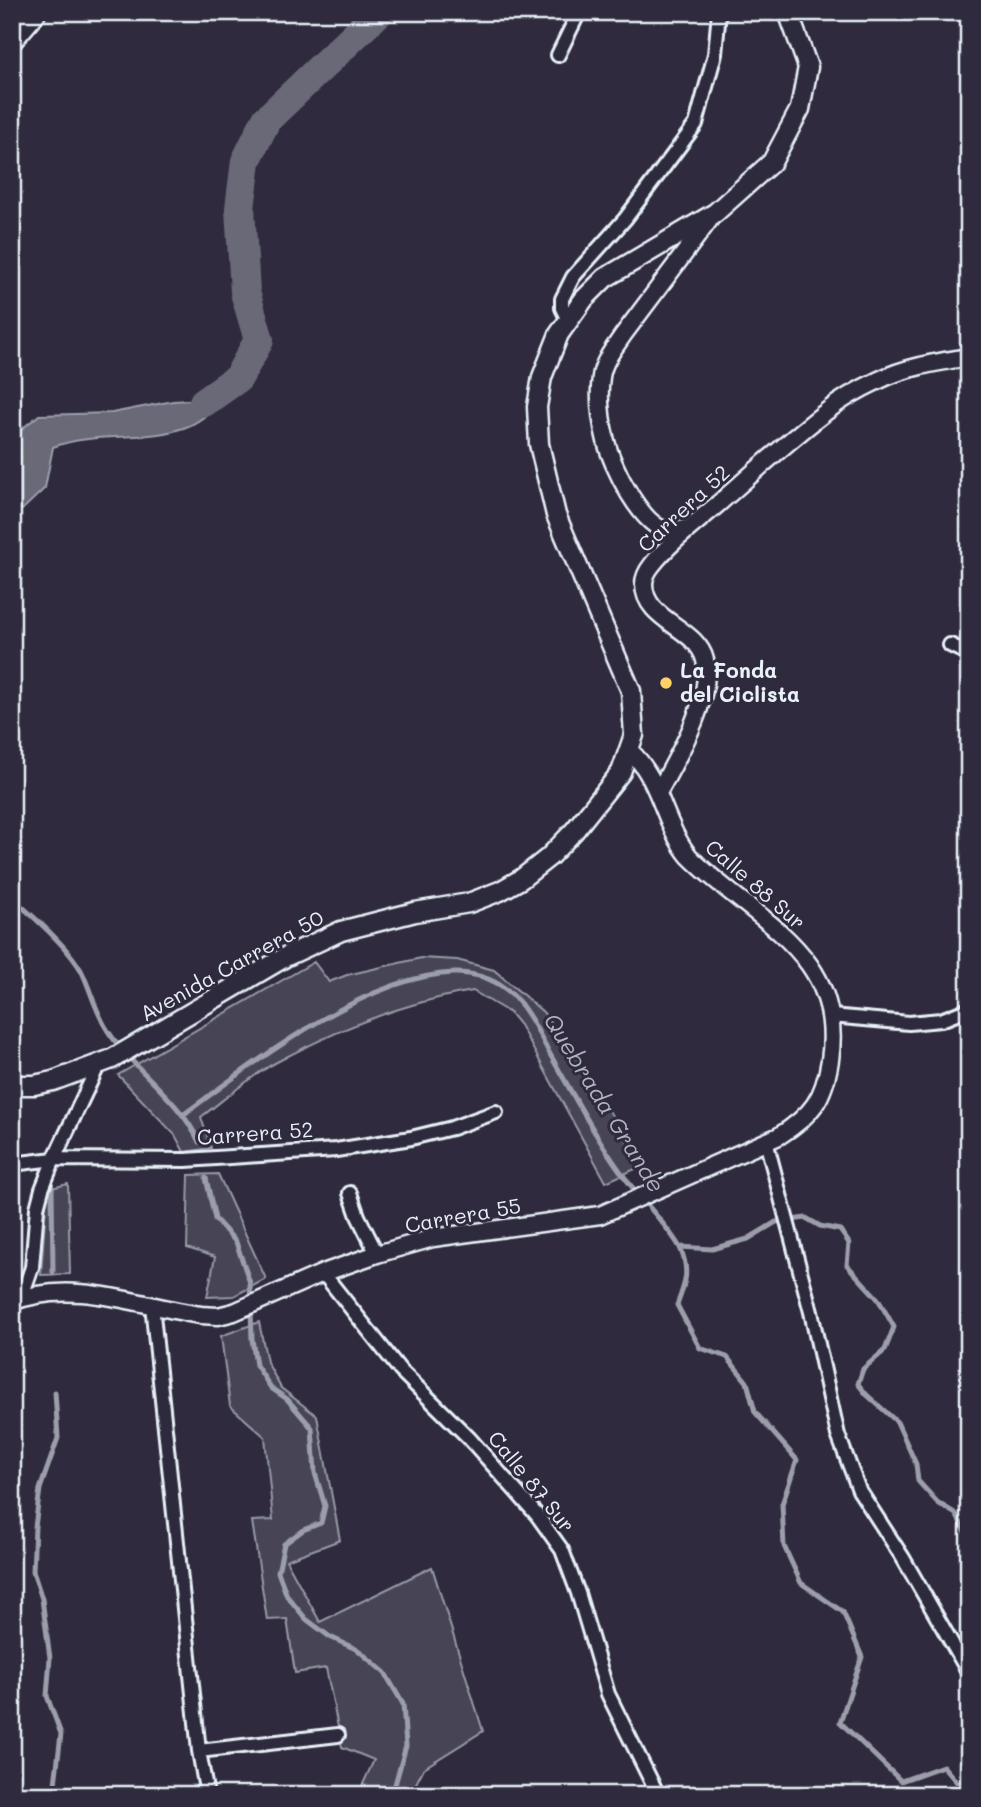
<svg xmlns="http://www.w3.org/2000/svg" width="981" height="1807" font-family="Mali,sans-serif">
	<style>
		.green { fill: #464455; stroke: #979aa6; stroke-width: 2 }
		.water { fill: #696978; stroke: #9c9fab; stroke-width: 2 }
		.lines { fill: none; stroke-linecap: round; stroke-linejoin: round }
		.stream { stroke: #9c9fab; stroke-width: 5 }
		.river { stroke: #696978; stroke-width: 30 }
		.minor-casing { stroke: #e8f1f8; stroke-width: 18 }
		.tertiary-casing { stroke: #e8f1f8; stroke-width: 21 }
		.secondary-casing { stroke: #e8f1f8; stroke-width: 23 }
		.trunk-casing { stroke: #e8f1f8; stroke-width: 26 }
		.minor { stroke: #2f2a3d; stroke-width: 12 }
		.tertiary { stroke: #2f2a3d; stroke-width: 16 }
		.secondary { stroke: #2f2a3d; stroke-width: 18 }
		.trunk { stroke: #2f2a3d; stroke-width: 21 }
		.poi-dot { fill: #ffd166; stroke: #2f2a3d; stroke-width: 2.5 }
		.labels { text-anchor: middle; stroke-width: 6; stroke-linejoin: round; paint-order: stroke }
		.street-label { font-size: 21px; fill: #e8f1f8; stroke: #2f2a3d }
		.poi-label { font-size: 21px; font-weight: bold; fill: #e8f1f8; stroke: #2f2a3d; text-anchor: start }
		.water-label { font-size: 23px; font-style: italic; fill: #afb4be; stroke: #2f2a3d }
	</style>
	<rect width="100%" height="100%" fill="#2f2a3d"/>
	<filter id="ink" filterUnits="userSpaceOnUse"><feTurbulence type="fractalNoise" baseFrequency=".0143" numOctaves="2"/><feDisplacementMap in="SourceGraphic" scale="14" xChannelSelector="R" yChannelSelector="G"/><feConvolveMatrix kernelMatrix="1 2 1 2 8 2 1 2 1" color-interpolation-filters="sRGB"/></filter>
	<g filter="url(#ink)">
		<path class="green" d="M 421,958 L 457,960 L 494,970 L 543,1012 L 583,1067 L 642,1166 L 606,1182 L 520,1025 L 510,1013 L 473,991 C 405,1002 336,1030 275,1063 C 249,1077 225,1099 201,1117 L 211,1148 L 184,1152 L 175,1135 L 118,1075 L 314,962 L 329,982 L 347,975 Z
			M 218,1174 L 266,1279 L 234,1296 L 207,1297 L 215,1257 L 187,1248 L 189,1175 Z
			M 68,1184 L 70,1274 L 41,1275 L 47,1189 Z
			M 259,1322 L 267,1362 L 281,1388 L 317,1416 L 340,1540 L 286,1560 L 320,1622 L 432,1567 L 483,1731 L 424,1768 L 410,1795 L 358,1795 L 374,1760 L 342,1747 L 326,1668 L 295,1673 L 287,1619 L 267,1620 L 252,1521 L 273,1520 L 265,1437 L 230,1406 L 221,1336 Z"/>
		<path class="water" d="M 232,367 L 243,386 C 228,397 208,417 191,425 C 148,444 97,430 53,447 L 45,488 L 22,510 L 12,508 L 12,465 L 21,459 L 17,433 L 39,415 L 112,413 L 173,401 L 191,400 Z"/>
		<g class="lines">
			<path class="stream" d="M 12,898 C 32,915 70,949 82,972 C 91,991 96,1013 108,1031 C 134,1071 179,1098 199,1142
				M 183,1115 C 252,1064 365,976 453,973 C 472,972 492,978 507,990 C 527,1006 539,1034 551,1056 C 575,1098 599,1144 629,1183 C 641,1199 674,1233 681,1250 C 690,1272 685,1284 677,1305 L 700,1348 L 727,1357 L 747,1382 L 755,1412 L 797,1460 L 782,1504 L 784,1546 L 801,1583 L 843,1612 L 862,1657 L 840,1722 L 901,1781 L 943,1766 L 968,1795
				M 206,1178 L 215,1219 L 236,1242 L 250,1283 L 252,1339 L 256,1365 L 271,1388 L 287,1399 L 312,1428 L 315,1473 L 325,1506 L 321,1523 L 303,1530 L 284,1544 L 278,1572 L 287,1596 L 306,1619 L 330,1637 L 358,1650 L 385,1673 L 403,1704 L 406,1746 L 392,1795
				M 52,1187 L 53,1272
				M 680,1247 L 712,1249 L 748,1239 L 776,1222 L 806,1218 L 820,1226 L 840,1230 L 849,1243 L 847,1265 L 878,1299 L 894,1327 L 885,1350 L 863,1369 L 858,1384 L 867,1395 L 897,1422 L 916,1464 L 918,1481 L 938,1503 L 956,1514 L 969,1539
				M 55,1392 L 58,1438 L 40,1489 L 35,1527 L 33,1571 L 42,1599 L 50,1658 L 47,1696 L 61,1734 L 55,1784 L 57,1795"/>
			<path class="river" d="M 204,402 L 238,378 L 259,340 L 245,292 L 240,208 L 246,161 L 266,120 L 379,12"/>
			<defs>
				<path id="minor" d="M 558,55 L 579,12
					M 568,320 L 562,308 L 562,299 L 573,277 L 625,219 L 696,124 L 715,54 L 719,12
					M 950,645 L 969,654
					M 831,1016 L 909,1023 L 941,1020 L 969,1009
					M 766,1141 L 811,1312 L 838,1435 L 859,1490 L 903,1558 L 969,1673
					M 12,1164 L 54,1159 L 186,1160 L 336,1150 L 411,1138 L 452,1128 L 496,1112
					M 350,1193 L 358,1216 L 377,1254
					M 323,1273 L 400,1370 L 469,1438 L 537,1515 L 562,1550 L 578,1593 L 608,1694 L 658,1795
					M 21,1299 L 32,1267 L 37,1208 L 42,1189 L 54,1159 L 98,1066
					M 152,1305 L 199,1751 L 207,1795
					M 199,1751 L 338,1735"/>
				<path id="tertiary" d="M 689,528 C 682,529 675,532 668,531 C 641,526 612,466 606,441 C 601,421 598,398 601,377 C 603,361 615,347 623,335 L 713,215
					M 658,793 C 676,760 713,698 705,660 C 697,627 644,621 644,584 C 644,578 648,570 652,565 C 670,542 696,523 718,504 C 754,472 789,440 827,411 C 842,399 860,389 877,381 C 905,367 938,362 969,357
					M 12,1302 C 73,1278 140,1306 201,1315 L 218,1316 L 234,1312 L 323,1273 L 377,1254 L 433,1238 L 600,1215 L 779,1136 C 812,1115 824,1099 830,1060 C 846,951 752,920 689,856 C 663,824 661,779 630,751"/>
				<path id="secondary" d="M 12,1085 L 34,1085 L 53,1081 L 112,1059 L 287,956 L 341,931 L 415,912 L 469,903 L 500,891 L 521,879 L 549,857 L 574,831 L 621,772 L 634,735 L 631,691 L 556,515 L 539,444 L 537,407 L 542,377 L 559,334 L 584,299 L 605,278 L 715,213 L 772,162 L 800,109 L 808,67 L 788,12"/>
				<path id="trunk" d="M 12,39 L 35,12"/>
			</defs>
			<use href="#minor" class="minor-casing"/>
			<use href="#tertiary" class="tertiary-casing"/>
			<use href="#secondary" class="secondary-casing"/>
			<use href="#trunk" class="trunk-casing"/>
			<use href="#minor" class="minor"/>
			<use href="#tertiary" class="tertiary"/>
			<use href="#secondary" class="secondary"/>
			<use href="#trunk" class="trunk"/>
		</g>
	</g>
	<circle class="poi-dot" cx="666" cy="683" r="7"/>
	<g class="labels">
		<g class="street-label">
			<text transform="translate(684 509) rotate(-43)" y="7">Carrera 52</text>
			<text transform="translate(755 885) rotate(41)" y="7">Calle 88 Sur</text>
			<text transform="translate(232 966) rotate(-29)" y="7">Avenida Carrera 50</text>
			<text transform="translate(255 1134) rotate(-4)" y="7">Carrera 52</text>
			<text transform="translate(463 1216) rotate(-10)" y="7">Carrera 55</text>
			<text transform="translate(531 1482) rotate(51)" y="7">Calle 87 Sur</text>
		</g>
		<g class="poi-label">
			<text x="680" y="678">La Fonda<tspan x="680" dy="24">del Ciclista</tspan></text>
		</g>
		<g class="water-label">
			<text transform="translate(604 1103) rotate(58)" y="8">Quebrada Grande</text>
		</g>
	</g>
	<rect width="981" height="1807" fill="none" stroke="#2f2a3d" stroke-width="42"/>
	<rect x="21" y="21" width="939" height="1765" fill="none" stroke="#e8f1f8" stroke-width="2.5" filter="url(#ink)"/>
</svg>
